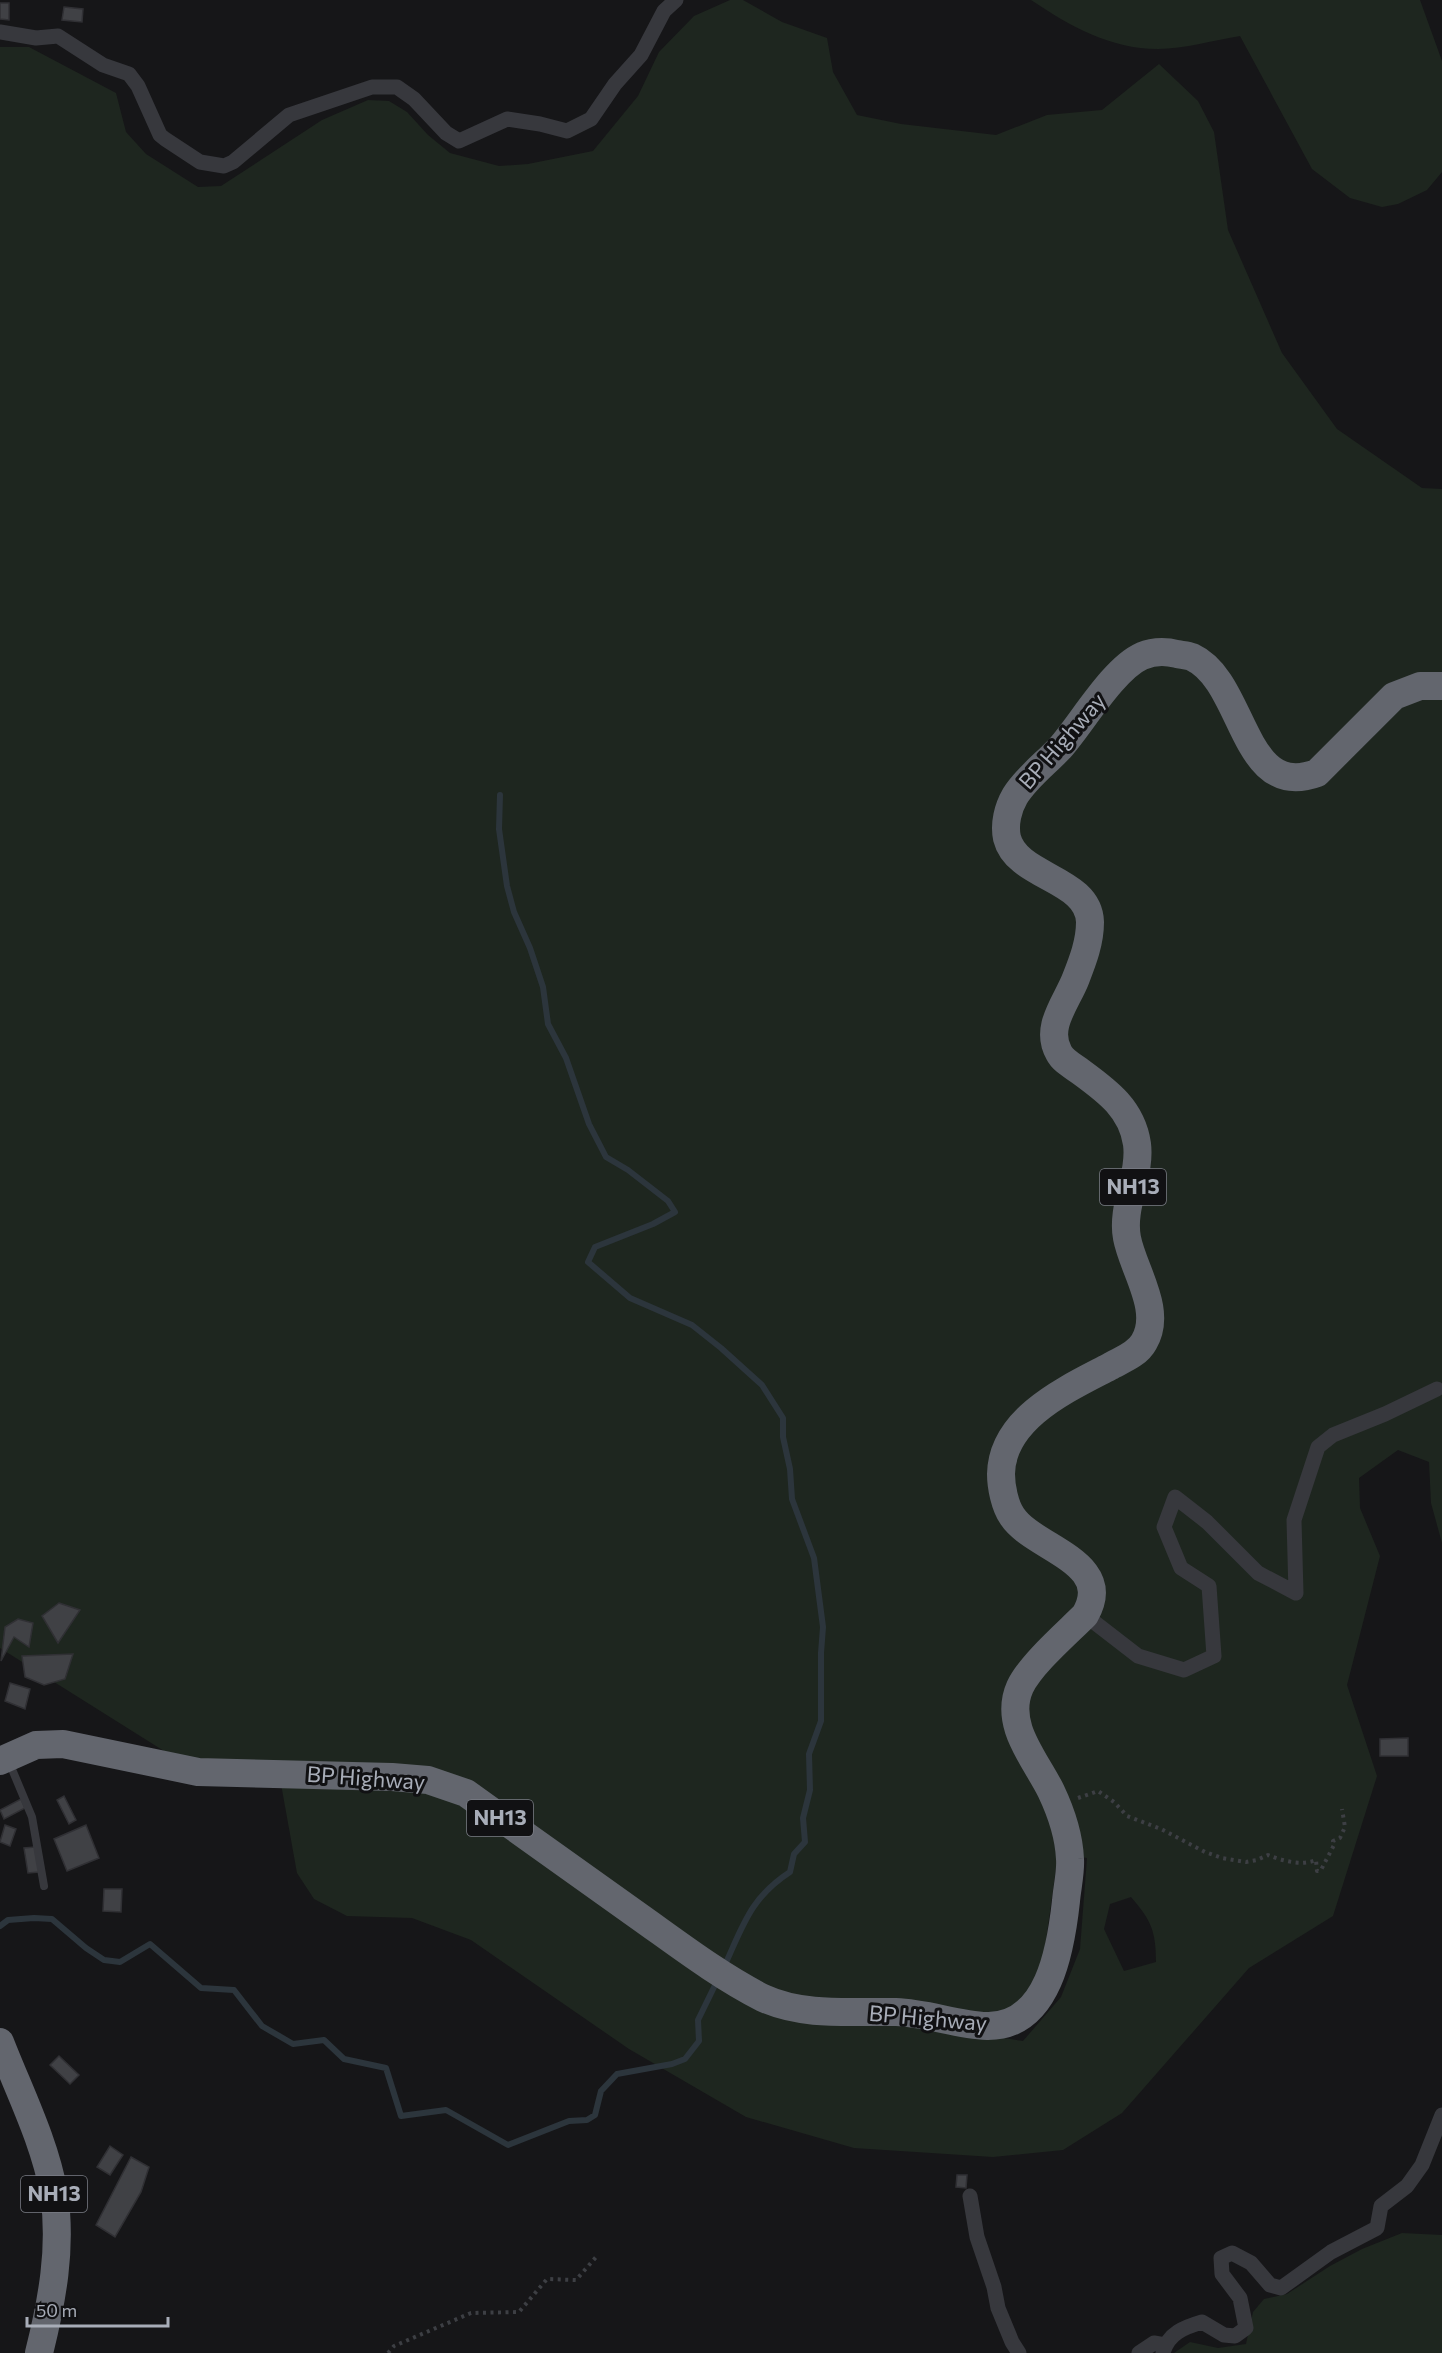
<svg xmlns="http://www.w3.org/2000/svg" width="1442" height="2353" font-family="Commissioner,sans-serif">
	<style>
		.green { fill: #1e261f; fill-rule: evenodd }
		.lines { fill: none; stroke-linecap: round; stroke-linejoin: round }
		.stream { stroke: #2c353c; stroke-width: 6 }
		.building { fill: #404145; stroke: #303034; stroke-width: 1.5 }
		.path { stroke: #3d3f44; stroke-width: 4; stroke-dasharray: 3 4.5; stroke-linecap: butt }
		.lane { stroke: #37383d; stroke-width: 8 }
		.street { stroke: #37383d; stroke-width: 15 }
		.highway { stroke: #63666e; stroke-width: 28 }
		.labels { text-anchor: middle; stroke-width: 6; stroke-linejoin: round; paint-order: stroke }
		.shield { fill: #111113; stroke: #7b7e86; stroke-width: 1.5 }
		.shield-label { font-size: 21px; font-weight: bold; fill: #a8adb8 }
		.street-label { font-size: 22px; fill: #a8adb8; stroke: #111113 }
	</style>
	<rect width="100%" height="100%" fill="#161618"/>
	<path class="green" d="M 730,0 L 743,0 L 782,22 L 827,38 L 833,72 L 857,115 L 901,124 L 996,135 L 1047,115 L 1102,110 L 1159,64 L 1198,101 L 1214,132 L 1228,230 L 1282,353 L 1337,429 L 1422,488 L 1442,489 L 1442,1543 L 1431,1503 L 1429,1462 L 1398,1450 L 1359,1478 L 1360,1508 L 1380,1556 L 1347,1685 L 1377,1776 L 1333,1916 L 1249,1968 L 1122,2113 L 1063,2150 L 993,2157 L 854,2148 L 746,2117 L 629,2049 L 471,1940 L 412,1918 L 347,1916 L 314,1899 L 297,1873 L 281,1784 L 425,1791 L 464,1803 L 590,1888 L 693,1964 L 758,2002 L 802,2019 L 886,2020 L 1023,2041 L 1061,1997 L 1080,1949 L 1087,1858 L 1058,1854 L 1043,1962 L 1032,1987 L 1019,2004 L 1002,2014 L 981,2016 L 895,2001 L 807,1999 L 768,1989 L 713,1959 L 468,1784 L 430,1772 L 217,1763 L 164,1751 L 0,1648 L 0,47 L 29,47 L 116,93 L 126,132 L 146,154 L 198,187 L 221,186 L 322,120 L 368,100 L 389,101 L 407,112 L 428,135 L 450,153 L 499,166 L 528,164 L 593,151 L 638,96 L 659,52 L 694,16 ZM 1131,1897 C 1151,1920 1156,1931 1156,1962 L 1124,1971 L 1104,1929 L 1110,1904 Z
		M 1031,0 L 1420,0 L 1442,61 L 1442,172 L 1427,190 L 1398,204 L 1382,207 L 1350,198 L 1312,169 L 1240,36 C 1215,40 1184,49 1158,49 C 1110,49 1070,26 1031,0 Z
		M 1402,2233 L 1442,2235 L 1442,2353 L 1174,2353 L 1190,2342 L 1218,2348 L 1246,2344 L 1253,2312 L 1264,2299 L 1287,2294 L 1330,2266 L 1362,2249 Z"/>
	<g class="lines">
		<path class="stream" d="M 500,795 L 499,829 L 507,886 L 514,912 L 530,948 L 543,987 L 548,1024 L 566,1058 L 589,1124 L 606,1157 L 628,1170 L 668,1201 L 675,1212 L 653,1224 L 595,1247 L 588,1262 L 630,1298 L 692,1325 L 721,1348 L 762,1385 L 783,1418 L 783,1437 L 790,1469 L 792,1499 L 814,1558 L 823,1627 L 821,1653 L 821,1721 L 809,1754 L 810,1790 L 803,1818 L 805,1842 L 794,1854 L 790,1872 C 750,1898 743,1926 724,1967
			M 0,1926 L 8,1920 L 34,1918 L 52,1919 L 86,1948 L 104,1960 L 120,1962 L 150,1944 L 201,1988 L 234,1990 L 262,2026 L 293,2044 L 324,2040 L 344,2059 L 386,2068 L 401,2116 L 446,2110 L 508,2145 L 569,2121 L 587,2120 L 595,2115 L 601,2091 L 617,2074 L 672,2064 L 685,2059 L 699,2041 L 698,2020 L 718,1979"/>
	</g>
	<path class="building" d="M 0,3 L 9,3 L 9,20 L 0,19 Z
		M 64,7 L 83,9 L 82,22 L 62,20 Z
		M 59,1603 L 80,1610 L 58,1643 L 42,1616 Z
		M 18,1619 L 33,1623 L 29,1647 L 14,1637 L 1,1661 L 5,1627 Z
		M 73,1654 L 65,1679 L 44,1685 L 25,1677 L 22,1656 Z
		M 10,1683 L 30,1689 L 25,1709 L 5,1701 Z
		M 1408,1738 L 1408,1756 L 1380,1756 L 1380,1739 Z
		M 64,1796 L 76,1820 L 69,1824 L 57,1800 Z
		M 21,1799 L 25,1808 L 4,1819 L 0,1810 Z
		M 5,1825 L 16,1829 L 10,1846 L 0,1842 Z
		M 86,1825 L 99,1858 L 67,1871 L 54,1839 Z
		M 35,1847 L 39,1872 L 28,1873 L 24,1848 Z
		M 104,1889 L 122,1889 L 121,1912 L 103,1911 Z
		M 59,2056 L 79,2075 L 70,2084 L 50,2065 Z
		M 110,2146 L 123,2155 L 110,2175 L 97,2167 Z
		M 131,2157 L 149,2167 L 141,2192 L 115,2237 L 96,2225 Z
		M 957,2175 L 967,2175 L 966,2188 L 956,2187 Z"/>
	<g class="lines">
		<path class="path" d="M 1078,1798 L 1098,1791 L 1114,1802 L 1127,1816 L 1161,1829 L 1205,1852 L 1222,1858 L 1246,1862 L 1257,1860 L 1268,1855 C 1283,1861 1301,1866 1316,1860 L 1317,1871 L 1321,1870 L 1334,1845 L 1333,1841 L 1340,1838 L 1345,1827 L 1342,1809
			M 388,2353 L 394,2346 L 471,2313 L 519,2312 L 547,2279 L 576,2280 L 597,2256"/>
		<path class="lane" d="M 9,1762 L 32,1817 L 44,1886"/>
		<path class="street" d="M 0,32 L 36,38 L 58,36 L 103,65 L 129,74 L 138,86 L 160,135 L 165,139 L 200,162 L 224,166 L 233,162 L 289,115 L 372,87 L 397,87 L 414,99 L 446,133 L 459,141 L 507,119 L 540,124 L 567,131 L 591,119 L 615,84 L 641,55 L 664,11 L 676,0
			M 1085,1615 L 1138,1656 L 1184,1670 L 1214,1656 L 1209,1586 L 1181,1568 L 1164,1527 L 1175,1497 L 1207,1522 L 1258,1573 L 1296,1593 L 1294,1520 L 1318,1447 L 1333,1435 L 1385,1414 L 1437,1389
			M 970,2196 L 977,2237 L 994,2287 L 998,2308 L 1012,2342 L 1019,2353
			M 1139,2353 L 1154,2343 L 1165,2345
			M 1163,2353 C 1168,2333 1185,2327 1202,2322 L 1224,2335 L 1235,2336 L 1246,2328 L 1240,2298 L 1222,2274 L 1221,2258 L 1232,2253 L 1251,2263 L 1270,2285 L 1281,2288 L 1331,2252 L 1377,2228 L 1381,2206 L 1407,2186 L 1422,2165 L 1442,2115"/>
		<path class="highway" d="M 0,1761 L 36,1745 L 63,1744 L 198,1772 L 392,1777 L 428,1780 L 466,1793 C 523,1834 580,1874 637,1915 C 678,1944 718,1975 763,1998 C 804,2017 853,2011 896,2012 C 927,2013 957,2025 987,2026 C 1049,2027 1061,1947 1066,1901 C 1067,1888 1071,1872 1070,1859 C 1069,1836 1061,1812 1051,1791 C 1036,1760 1003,1725 1020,1687 C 1031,1664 1066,1634 1085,1615 C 1116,1561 1033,1549 1012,1516 C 1005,1506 1001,1487 1001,1474 C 1002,1418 1067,1389 1109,1367 C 1121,1360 1137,1355 1144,1342 C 1163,1310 1133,1270 1127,1238 C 1121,1207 1141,1175 1137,1144 C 1132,1109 1107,1091 1081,1072 C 1073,1066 1063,1061 1059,1053 C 1044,1027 1067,1002 1076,978 C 1083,960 1090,942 1090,922 C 1089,878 1017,878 1007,838 C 1004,824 1008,808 1015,796 C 1027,777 1045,764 1060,748 C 1082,723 1113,669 1142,656 C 1154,651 1165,651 1177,654 C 1182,655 1187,655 1192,657 C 1246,682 1241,801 1317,773 L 1394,696 L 1420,686 L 1442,686
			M 0,2042 C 19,2091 45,2142 54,2194 C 62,2248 52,2301 39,2353"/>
	</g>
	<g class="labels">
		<g class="shield">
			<rect x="1100" y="1169" width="66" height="36" rx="4.5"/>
			<rect x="467" y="1800" width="66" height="36" rx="4.5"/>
			<rect x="21" y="2176" width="66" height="36" rx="4.5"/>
		</g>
		<g class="shield-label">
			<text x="1133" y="1194">NH13</text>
			<text x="500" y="1825">NH13</text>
			<text x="54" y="2201">NH13</text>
		</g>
		<g class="street-label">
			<text transform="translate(1062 741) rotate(-49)" y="8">BP Highway</text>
			<text transform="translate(366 1778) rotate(4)" y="8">BP Highway</text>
			<text transform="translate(928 2018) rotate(5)" y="8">BP Highway</text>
		</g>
	</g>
	<path d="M27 2317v9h141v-9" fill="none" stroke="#a8adb8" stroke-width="3"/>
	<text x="36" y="2317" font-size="18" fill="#a8adb8" stroke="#111113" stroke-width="4.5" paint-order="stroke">50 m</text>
</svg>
